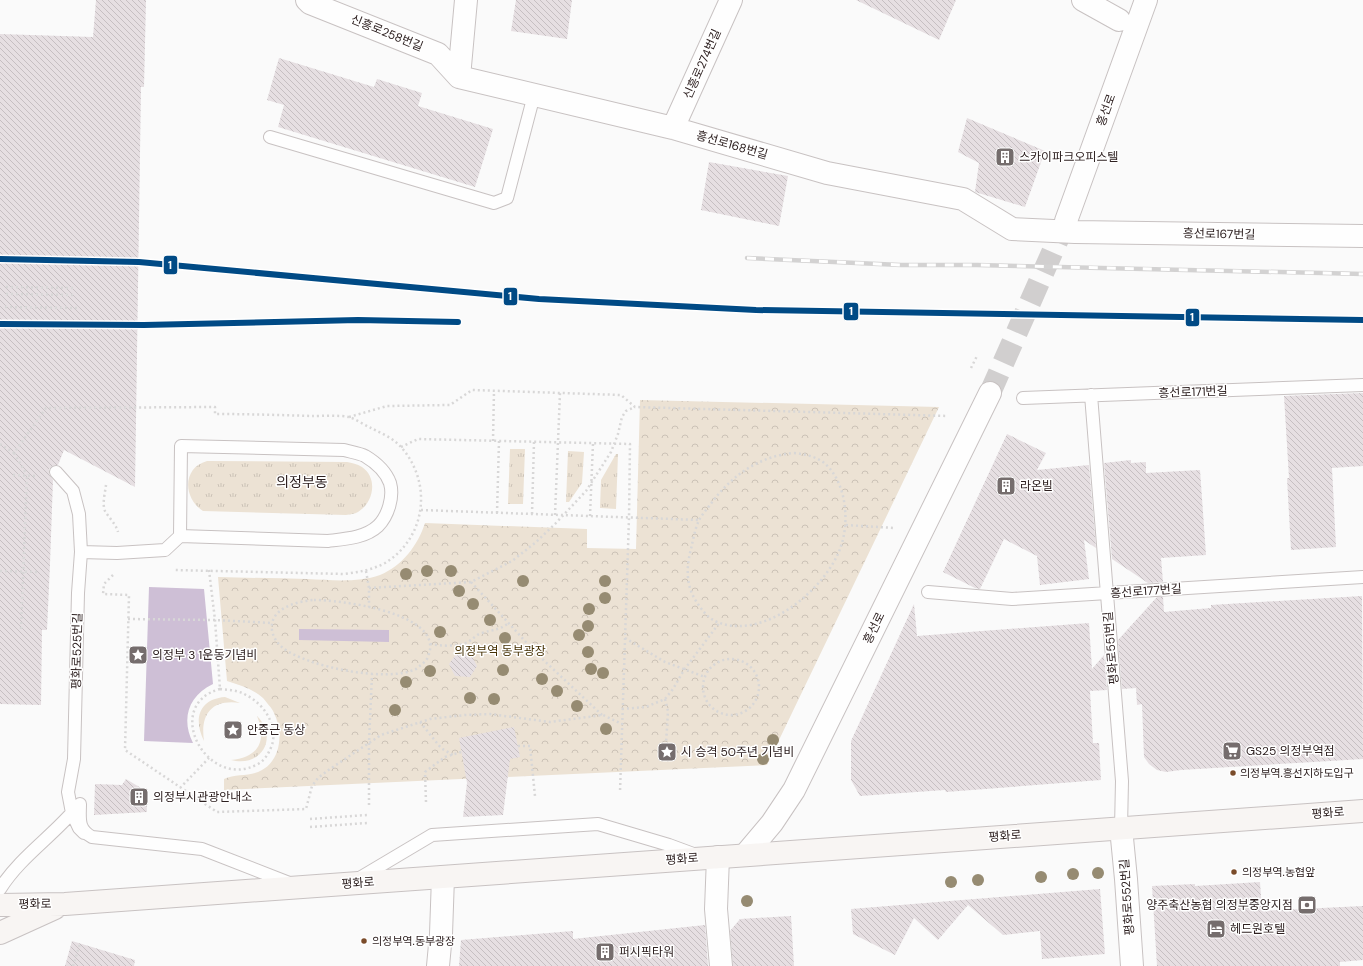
<svg xmlns="http://www.w3.org/2000/svg" width="1363" height="966" font-family="'DM Sans','Noto Sans KR',sans-serif">
	<style>
		.grass { fill: url(#grass-tufts) }
		.park { fill: url(#park-crowns) }
		.water { fill: #cebfd6 }
		.building { fill: url(#building-back-hatch) }
		.lines { fill: none; stroke-linecap: round; stroke-linejoin: round }
		.street-tunnel { stroke: #d1cfcf; stroke-width: 22; stroke-dasharray: 22 11; stroke-linecap: butt }
		.lane-casing { stroke: #c8c2c2; stroke-width: 14 }
		.street-casing { stroke: #c8c2c2; stroke-width: 24 }
		.secondary-casing { stroke: #c8c2c2; stroke-width: 24 }
		.path { stroke: #d8d7d7; stroke-width: 2.5; stroke-dasharray: 2 3; stroke-linecap: butt }
		.lane { stroke: #fefefe; stroke-width: 12 }
		.street { stroke: #fefefe; stroke-width: 22 }
		.secondary { stroke: #f8f5f3; stroke-width: 22 }
		.rail-casing { stroke: #d3d2d2; stroke-width: 4.5 }
		.rail { stroke: #fff; stroke-width: 3; stroke-dasharray: 9; stroke-linecap: butt }
		.path-bridge { stroke: #d8d7d7; stroke-width: 2.5; stroke-dasharray: 2 3; stroke-linecap: butt }
		.metro-1-casing { stroke: #fff; stroke-width: 9 }
		.metro-1 { stroke: #004a85; stroke-width: 6 }
		.tree { fill: #968b72 }
		.bus-dot { fill: #7a4b2a; stroke: #fff; stroke-width: 1.5 }
		.labels { text-anchor: middle; stroke-width: 3; stroke-linejoin: round; paint-order: stroke }
		.bus-label { font-size: 11px; fill: #2e2121; stroke: #fff; text-anchor: start }
		.street-label { font-size: 12px; fill: #2e2121; stroke: #fff }
		.poi-label { font-size: 12px; fill: #2e2121; stroke: #fff; text-anchor: start }
		.park-label { font-size: 12px; fill: #453003; stroke: #fff }
		.quarter-label { font-size: 14px; fill: #2e2121; stroke: #fff }
		.line-badge { stroke: #fff; stroke-width: 1.5 }
		.badge-label { font-size: 11px; text-anchor: middle; font-weight: bold; fill: #fff }
	</style>
	<defs>
		<pattern id="grass-tufts" width="24" height="20" patternUnits="userSpaceOnUse"><rect width="24" height="20" fill="#ece2d4"/><path d="M3 7l-1-3M5 7V3M7 7l1-3M15 17l-1-3M17 17v-4M19 17l1-3" fill="none" stroke="#cbc2b6"/></pattern>
		<pattern id="park-crowns" width="20" height="18" patternUnits="userSpaceOnUse"><rect width="20" height="18" fill="#ece2d4"/><path d="M2 6a3 3 0 1 1 6 0M12 15a3 3 0 1 1 6 0" fill="none" stroke="#cbc2b6"/></pattern>
		<pattern id="building-back-hatch" width="6" height="6" patternUnits="userSpaceOnUse"><rect width="6" height="6" fill="#e6dfe2"/><path d="M-1 5l2 2M0 0l6 6M5-1l2 2" fill="none" stroke="#c6bfc2"/></pattern>
	</defs>
	<rect width="100%" height="100%" fill="#fafafa"/>
	<path class="grass" d="M 510,449 L 525,449 L 523,504 L 508,504 Z
		M 568,451 L 584,452 L 582,483 L 569,502 L 566,502 Z
		M 616,454 L 618,454 L 616,509 L 600,508 L 601,480 Z
		M 207,461 L 347,462 C 352,463 357,464 362,467 C 378,478 374,502 358,512 C 355,514 350,514 346,515 L 203,511 C 183,498 182,468 207,461 Z
		M 225,697 L 240,703 C 212,699 200,714 204,741 C 193,719 199,699 225,697 Z
		M 257,716 C 279,738 261,768 231,760 C 259,757 267,741 257,716 Z"/>
	<path class="park" d="M 640,400 L 939,407 L 767,765 L 224,790 L 224,779 C 236,773 250,777 262,770 C 282,759 283,731 274,713 C 272,708 266,702 263,698 C 253,689 240,685 227,681 L 218,577 C 248,578 278,578 307,579 C 331,580 357,583 380,575 C 402,566 418,545 425,523 L 587,529 L 587,548 L 636,549 Z"/>
	<path class="water" d="M 149,587 L 204,589 L 213,684 C 188,696 181,719 193,743 L 144,741 Z
		M 299,629 L 389,630 L 389,642 L 299,640 Z"/>
	<path class="building" d="M 96,0 L 146,0 L 144,87 L 141,87 L 135,487 L 64,450 L 58,465 L 54,465 L 49,469 L 49,474 L 53,480 L 50,564 L 47,630 L 42,630 L 41,705 L 0,704 L 0,34 L 93,37 Z
		M 516,0 L 572,0 L 567,39 L 511,31 Z
		M 856,0 L 956,0 L 939,40 Z
		M 279,58 L 374,87 L 377,79 L 422,93 L 418,106 L 493,129 L 475,187 L 278,127 L 284,105 L 267,100 Z
		M 967,118 L 1045,151 L 1025,207 L 975,192 L 979,163 L 958,152 Z
		M 709,162 L 788,176 L 779,226 L 701,210 Z
		M 1363,393 L 1363,466 L 1332,468 L 1336,547 L 1291,550 L 1287,478 L 1289,478 L 1284,396 Z
		M 1007,434 L 1046,453 L 1037,470 L 1089,465 L 1096,548 L 1084,540 L 1089,579 L 1040,585 L 1037,556 L 1004,539 L 980,589 L 975,588 L 943,572 Z
		M 1131,460 L 1131,463 L 1146,462 L 1146,473 L 1200,470 L 1206,555 L 1161,558 L 1163,582 L 1148,583 L 1112,559 L 1104,463 Z
		M 1362,596 L 1363,759 L 1181,770 L 1166,772 L 1157,770 L 1149,764 L 1144,757 L 1142,704 L 1137,705 L 1136,688 L 1122,689 L 1118,640 L 1157,597 L 1163,597 L 1164,612 L 1211,608 L 1211,605 Z
		M 914,604 L 917,636 L 1089,623 L 1092,669 L 1104,655 L 1107,690 L 1090,691 L 1093,743 L 1099,743 L 1101,780 L 946,792 L 945,790 L 860,796 L 851,780 L 851,741 Z
		M 457,653 L 471,654 L 477,666 L 470,677 L 455,676 L 449,664 Z
		M 514,727 L 520,757 L 510,759 L 503,815 L 463,817 L 467,783 L 459,738 Z
		M 126,779 L 146,791 L 147,812 L 94,815 L 95,784 L 122,785 Z
		M 1260,882 L 1262,911 L 1363,906 L 1363,960 L 1340,962 L 1340,966 L 1157,966 L 1152,886 L 1195,884 L 1195,886 Z
		M 1100,889 L 1105,954 L 1042,959 L 1040,931 L 1003,935 L 968,905 L 938,940 L 914,918 L 895,955 L 853,934 L 851,909 Z
		M 791,916 L 794,966 L 733,966 L 730,931 L 740,919 Z
		M 705,925 L 708,966 L 459,966 L 461,940 L 573,931 L 573,939 Z
		M 72,941 L 135,960 L 134,966 L 65,966 Z"/>
	<g class="lines">
		<path class="street-tunnel" d="M 990,393 L 1066,221"/>
		<defs>
			<path id="lane" d="M 270,137 L 494,203 L 507,198 L 534,95
				M 1091,395 L 1122,781 L 1121,828
				M 1023,398 L 1363,385
				M 56,472 L 73,491 L 79,514 L 81,552 L 78,593 L 74,759 L 68,792 L 72,813 L 79,828 L 84,833
				M 81,552 L 117,553 L 165,550 L 180,536 L 328,541 C 345,539 365,538 378,526 C 388,516 394,497 390,483 C 386,472 375,462 365,456 C 359,453 351,452 344,450 L 181,446 L 180,536
				M 928,592 L 1012,599 L 1363,577
				M 80,804 C 80,818 77,829 92,837 L 202,849 L 292,884
				M 358,879 L 432,835 L 598,824 L 669,845 L 696,855
				M 0,889 C 20,857 53,836 77,807"/>
			<path id="street" d="M 307,0 L 310,3 L 438,54 L 459,77
				M 466,0 L 459,77 L 673,128 L 827,173 L 963,199 L 1012,229 L 1075,232 L 1363,236
				M 1083,0 L 1119,20
				M 673,128 L 731,0
				M 1066,221 L 1146,0
				M 1121,828 L 1126,879 L 1132,966
				M 745,855 L 772,823 L 794,790 L 990,393
				M 718,857 L 716,909 L 721,966
				M 438,966 L 441,934 L 443,877"/>
			<path id="secondary" d="M 0,905 L 65,904 L 1363,811
				M 0,933 L 55,908"/>
		</defs>
		<use href="#lane" class="lane-casing"/>
		<use href="#street" class="street-casing"/>
		<use href="#secondary" class="secondary-casing"/>
		<path class="path" d="M 6,287 L 76,288
			M 6,294 L 76,295
			M 5,307 L 77,308
			M 971,368 L 977,356
			M 349,417 L 387,406 L 450,405 L 472,390 L 621,395 L 635,407 L 948,416
			M 493,441 L 494,391
			M 0,444 L 14,453 L 46,408 L 215,407 L 215,414 C 248,414 280,415 312,416 C 322,416 340,415 349,417 C 356,419 364,425 371,428 C 381,433 393,438 401,447 C 433,483 426,538 385,563 C 372,570 359,572 344,574 L 174,570
			M 401,447 L 418,439 L 630,444 L 629,518 L 620,792
			M 794,453 C 804,454 814,456 823,462 C 846,480 850,520 841,546 C 827,589 762,643 715,621 C 707,617 701,609 696,601 C 686,586 686,567 691,549 C 693,540 695,529 699,520 C 702,515 706,510 710,505 C 730,477 758,456 794,453 Z
			M 13,475 L 36,476
			M 106,485 C 105,493 102,504 105,511 C 109,518 116,524 118,532
			M 421,510 L 700,520
			M 497,513 L 499,441
			M 532,514 L 534,442
			M 555,515 L 560,393
			M 590,516 L 593,443
			M 846,525 L 894,528
			M 209,570 L 215,620 L 220,689
			M 0,571 L 37,572
			M 366,571 L 369,588 L 369,607
			M 113,575 L 104,584 L 103,594 L 129,595 L 125,750 L 217,812 L 306,809 L 312,786 L 318,778 L 330,769 L 381,735 L 430,719 L 465,715 L 490,714 L 550,722 L 603,715 L 622,724
			M 471,582 L 536,653 L 602,715
			M 369,588 L 471,582 L 512,561 L 535,543 L 555,524 L 586,491 L 611,452 L 618,434 L 622,417 L 626,411 L 635,407
			M 314,600 C 340,600 426,611 430,644 C 431,649 429,654 427,659 C 424,663 420,666 416,669 C 387,683 308,667 283,648 C 277,643 273,637 272,630 C 269,608 298,601 314,600 Z
			M 128,619 L 215,620 L 272,623
			M 21,629 L 27,475
			M 625,638 L 665,662 L 705,677
			M 430,644 C 442,646 457,647 468,642 C 473,639 477,634 482,633 C 494,629 497,631 509,623
			M703 687a28 28 0 1 1 56 0a28 28 0 1 1-56 0Z
			M 220,689 C 229,690 238,690 246,695 C 264,704 278,725 272,745 C 269,753 265,760 258,764 C 207,792 161,705 220,689 Z
			M 665,699 L 668,711 L 666,744
			M 622,709 L 646,707 L 665,699 L 673,689 L 684,670 L 720,622
			M 420,722 L 441,748 L 453,755
			M 518,746 L 530,746 L 535,796
			M 180,788 L 209,758
			M 426,802 L 425,772 L 445,757 L 461,752
			M 369,805 L 369,743 L 372,674
			M 310,819 L 367,815
			M 310,827 L 367,823
			M 73,966 L 80,944"/>
		<use href="#lane" class="lane"/>
		<use href="#street" class="street"/>
		<use href="#secondary" class="secondary"/>
		<defs>
			<path id="rail" d="M 747,258 L 901,265 L 977,265 L 1363,274"/>
		</defs>
		<use href="#rail" class="rail-casing"/>
		<use href="#rail" class="rail"/>
		<path class="path-bridge" d="M 14,453 L 27,475"/>
		<defs>
			<path id="metro-1" d="M 0,259 L 139,262 L 539,299 L 756,310 L 1363,320
				M 0,324 L 144,325 L 358,320 L 458,322"/>
		</defs>
		<use href="#metro-1" class="metro-1-casing"/>
		<use href="#metro-1" class="metro-1"/>
	</g>
	<g class="tree">
		<circle cx="427" cy="571" r="6"/>
		<circle cx="451" cy="571" r="6"/>
		<circle cx="406" cy="574" r="6"/>
		<circle cx="523" cy="581" r="6"/>
		<circle cx="605" cy="581" r="6"/>
		<circle cx="459" cy="591" r="6"/>
		<circle cx="605" cy="598" r="6"/>
		<circle cx="473" cy="604" r="6"/>
		<circle cx="589" cy="609" r="6"/>
		<circle cx="490" cy="620" r="6"/>
		<circle cx="588" cy="626" r="6"/>
		<circle cx="440" cy="632" r="6"/>
		<circle cx="579" cy="635" r="6"/>
		<circle cx="505" cy="638" r="6"/>
		<circle cx="588" cy="652" r="6"/>
		<circle cx="591" cy="669" r="6"/>
		<circle cx="503" cy="670" r="6"/>
		<circle cx="430" cy="671" r="6"/>
		<circle cx="603" cy="673" r="6"/>
		<circle cx="542" cy="679" r="6"/>
		<circle cx="406" cy="682" r="6"/>
		<circle cx="557" cy="691" r="6"/>
		<circle cx="470" cy="698" r="6"/>
		<circle cx="494" cy="699" r="6"/>
		<circle cx="577" cy="706" r="6"/>
		<circle cx="395" cy="710" r="6"/>
		<circle cx="606" cy="729" r="6"/>
		<circle cx="773" cy="740" r="6"/>
		<circle cx="763" cy="759" r="6"/>
		<circle cx="1098" cy="873" r="6"/>
		<circle cx="1073" cy="874" r="6"/>
		<circle cx="1041" cy="877" r="6"/>
		<circle cx="978" cy="880" r="6"/>
		<circle cx="951" cy="882" r="6"/>
		<circle cx="747" cy="901" r="6"/>
	</g>
	<defs>
		<symbol id="building-square" viewBox="-11 -11 22 22"><rect x="-9" y="-9" width="18" height="18" rx="4" fill="#756d6d" stroke="#fff"/><path d="M-4-6H4V6H1V3H-1V6H-4ZM-2.5-4.3h1.7v1.8h-1.7ZM.8-4.3h1.7v1.8H.8ZM-2.5-1h1.7V.8h-1.7ZM.8-1h1.7V.8H.8Z" fill="#fff"/></symbol>
		<symbol id="sight-square" viewBox="-11 -11 22 22"><rect x="-9" y="-9" width="18" height="18" rx="4" fill="#756d6d" stroke="#fff"/><path d="M0-6L1.8-2.2L6-1.7L2.9 1.2L3.7 5.4L0 3.3L-3.7 5.4L-2.9 1.2L-6-1.7L-1.8-2.2Z" fill="#fff"/></symbol>
		<symbol id="supermarket-square" viewBox="-11 -11 22 22"><rect x="-9" y="-9" width="18" height="18" rx="4" fill="#756d6d" stroke="#fff"/><path d="M-6-5.5h2.5l.6 2H6L4.5 2H-2.5L-4.4-4H-6ZM-1.5 3.2a1.3 1.3 0 1 0 .1 0ZM3 3.2a1.3 1.3 0 1 0 .1 0Z" fill="#fff"/></symbol>
		<symbol id="bank-square" viewBox="-11 -11 22 22"><rect x="-9" y="-9" width="18" height="18" rx="4" fill="#756d6d" stroke="#fff"/><path d="M-6-4H6V4H-6ZM0-2.3a2.3 2.3 0 1 0 0 4.6a2.3 2.3 0 1 0 0-4.6Z" fill="#fff"/></symbol>
		<symbol id="hotel-square" viewBox="-11 -11 22 22"><rect x="-9" y="-9" width="18" height="18" rx="4" fill="#756d6d" stroke="#fff"/><path d="M-6-4.5h1.5V1H6V5H4.5V3h-9V5H-6ZM-4 0a1.8 1.8 0 1 1 3.6 0ZM.5 0V-2.5h3Q6-2.5 6 0Z" fill="#fff"/></symbol>
	</defs>
	<g fill-rule="evenodd">
		<use href="#building-square" x="994" y="146" width="22" height="22"/>
		<use href="#building-square" x="995" y="475" width="22" height="22"/>
		<use href="#sight-square" x="127" y="644" width="22" height="22"/>
		<use href="#sight-square" x="222" y="719" width="22" height="22"/>
		<use href="#supermarket-square" x="1221" y="740" width="22" height="22"/>
		<use href="#sight-square" x="656" y="741" width="22" height="22"/>
		<use href="#building-square" x="128" y="786" width="22" height="22"/>
		<use href="#bank-square" x="1296" y="894" width="22" height="22"/>
		<use href="#hotel-square" x="1205" y="918" width="22" height="22"/>
		<use href="#building-square" x="594" y="941" width="22" height="22"/>
	</g>
	<g class="bus-dot">
		<circle cx="1233" cy="773" r="3.5"/>
		<circle cx="1234" cy="872" r="3.5"/>
		<circle cx="364" cy="941" r="3.5"/>
	</g>
	<g class="labels">
		<g class="bus-label">
			<text x="1240" y="777">의정부역.흥선지하도입구</text>
			<text x="1242" y="876">의정부역.농협앞</text>
			<text x="372" y="945">의정부역.동부광장</text>
		</g>
		<g class="street-label">
			<text transform="translate(387 33) rotate(22)" y="4">신흥로258번길</text>
			<text transform="translate(702 64) rotate(-66)" y="4">신흥로274번길</text>
			<text transform="translate(1106 110) rotate(-70)" y="4">흥선로</text>
			<text transform="translate(732 145) rotate(16)" y="4">흥선로168번길</text>
			<text transform="translate(1219 234) rotate(1)" y="4">흥선로167번길</text>
			<text transform="translate(1193 392) rotate(-2)" y="4">흥선로171번길</text>
			<text transform="translate(1146 591) rotate(-4)" y="4">흥선로177번길</text>
			<text transform="translate(874 628) rotate(-64)" y="4">흥선로</text>
			<text transform="translate(1111 648) rotate(-95)" y="4">평화로551번길</text>
			<text transform="translate(77 651) rotate(-89)" y="4">평화로525번길</text>
			<text transform="translate(1328 813) rotate(-4)" y="4">평화로</text>
			<text transform="translate(1005 836) rotate(-4)" y="4">평화로</text>
			<text transform="translate(682 859) rotate(-4)" y="4">평화로</text>
			<text transform="translate(358 883) rotate(-4)" y="4">평화로</text>
			<text transform="translate(1127 897) rotate(-94)" y="4">평화로552번길</text>
			<text transform="translate(35 904) rotate(-1)" y="4">평화로</text>
		</g>
		<g class="poi-label">
			<text x="1019" y="161">스카이파크오피스텔</text>
			<text x="1020" y="490">라온빌</text>
			<text x="152" y="659">의정부 3 1운동기념비</text>
			<text x="247" y="734">안중근 동상</text>
			<text x="1246" y="755">GS25 의정부역점</text>
			<text x="681" y="756">시 승격 50주년 기념비</text>
			<text x="153" y="801">의정부시관광안내소</text>
			<text x="1293" y="909" text-anchor="end">양주축산농협 의정부중앙지점</text>
			<text x="1230" y="933">헤드원호텔</text>
			<text x="619" y="956">퍼시픽타워</text>
		</g>
		<g class="park-label">
			<text x="500" y="655">의정부역 동부광장</text>
		</g>
		<g class="quarter-label">
			<text x="302" y="487">의정부동</text>
		</g>
	</g>
	<g class="line-badge">
		<rect x="163" y="255" width="15" height="20" rx="4" fill="#004a85"/>
		<rect x="503" y="287" width="15" height="19" rx="4" fill="#004a85"/>
		<rect x="843" y="302" width="16" height="19" rx="4" fill="#004a85"/>
		<rect x="1185" y="308" width="15" height="19" rx="4" fill="#004a85"/>
	</g>
	<g class="badge-label">
		<text x="170" y="269">1</text>
		<text x="510" y="300">1</text>
		<text x="851" y="315">1</text>
		<text x="1192" y="321">1</text>
	</g>
</svg>
